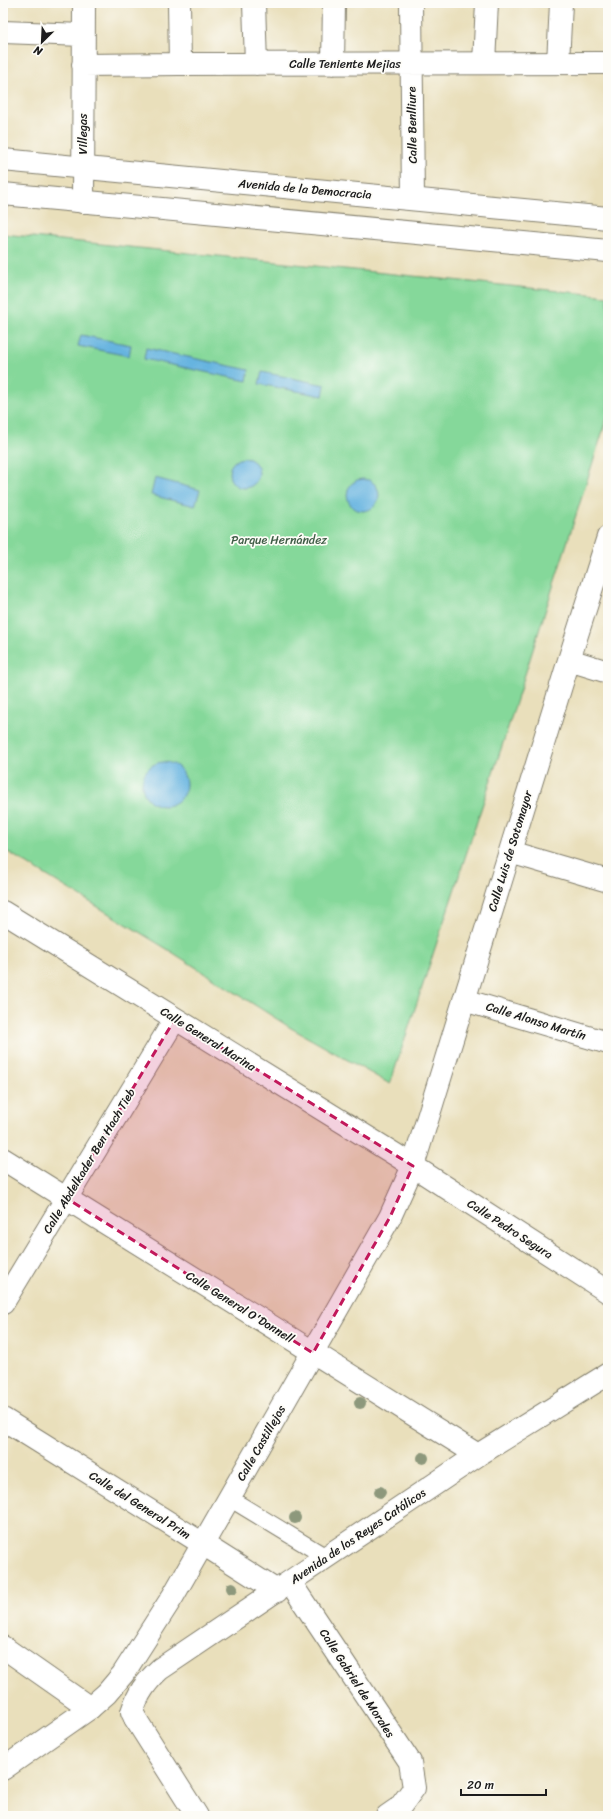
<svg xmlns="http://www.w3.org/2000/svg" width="611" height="1819" font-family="Sriracha,sans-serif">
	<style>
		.green { fill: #85d89a; stroke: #507a5b }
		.water { fill: #66b4e0; stroke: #41687e }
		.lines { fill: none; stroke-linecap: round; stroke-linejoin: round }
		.service-casing { stroke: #827e6c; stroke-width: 18 }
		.pedestrian-casing { stroke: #827e6c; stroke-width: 24 }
		.minor-casing { stroke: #827e6c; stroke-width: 24 }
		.secondary-casing { stroke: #827e6c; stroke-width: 24 }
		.service { stroke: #fff; stroke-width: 16 }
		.pedestrian { stroke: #fff; stroke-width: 22 }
		.minor { stroke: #fff; stroke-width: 22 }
		.secondary { stroke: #fff; stroke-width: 22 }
		.tree { fill: #8d987c }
		.marked { fill: #c2185b; fill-opacity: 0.2; stroke: #c2185b; stroke-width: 3; stroke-dasharray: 8 5; stroke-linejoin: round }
		.labels { text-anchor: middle; stroke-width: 3.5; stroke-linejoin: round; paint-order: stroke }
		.street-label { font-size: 12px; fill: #1c1c1c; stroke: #fdfcf7 }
		.park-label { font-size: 12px; fill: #415e48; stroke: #fdfcf7 }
	</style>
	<rect width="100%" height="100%" fill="#fdfcf7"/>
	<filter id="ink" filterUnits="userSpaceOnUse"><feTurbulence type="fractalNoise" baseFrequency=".025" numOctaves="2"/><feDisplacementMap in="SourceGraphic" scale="8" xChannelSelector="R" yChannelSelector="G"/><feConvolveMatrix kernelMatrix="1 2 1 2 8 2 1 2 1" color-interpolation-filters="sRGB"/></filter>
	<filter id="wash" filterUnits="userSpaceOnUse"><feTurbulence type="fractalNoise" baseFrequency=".012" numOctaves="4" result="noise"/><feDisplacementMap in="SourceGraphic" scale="16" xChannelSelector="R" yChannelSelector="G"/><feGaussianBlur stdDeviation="0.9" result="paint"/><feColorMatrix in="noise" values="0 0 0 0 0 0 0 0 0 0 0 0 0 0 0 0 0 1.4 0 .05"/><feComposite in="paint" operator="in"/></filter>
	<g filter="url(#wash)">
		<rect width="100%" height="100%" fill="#e9dfbb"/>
		<path class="green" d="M 3,234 L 608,296 L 608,415 L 505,737 L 390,1084 L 291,1028 L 167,949 L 3,849 Z"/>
		<path class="water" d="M 81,335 L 131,345 L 129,356 L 78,346 Z
			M 146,348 L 249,370 L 247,381 L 144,359 Z
			M 262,372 L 325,385 L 323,396 L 259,384 Z
			M229 473a15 15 0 1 1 30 0a15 15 0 1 1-30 0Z
			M 155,478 L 200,490 L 195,506 L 151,495 Z
			M347 495a16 16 0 1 1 32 0a16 16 0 1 1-32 0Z
			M142 784a22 22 0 1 1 44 0a22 22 0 1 1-44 0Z"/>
	</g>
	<g filter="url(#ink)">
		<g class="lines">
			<defs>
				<path id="service" d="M 229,1498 L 326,1557"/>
				<path id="pedestrian" d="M 3,1303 L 175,1019
					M 3,1419 L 203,1544
					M 3,1647 L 90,1708"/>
				<path id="minor" d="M 179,3 L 180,64
					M 254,3 L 256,64
					M 411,3 L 413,199
					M 3,32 L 83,35
					M 484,63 L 487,3
					M 558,63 L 561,3
					M 333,64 L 334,3
					M 83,65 L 180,64 L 608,63
					M 83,202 L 84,3
					M 569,660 L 608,672
					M 510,852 L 608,881
					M 3,912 L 396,1155 L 608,1292
					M 464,1000 L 608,1043
					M 3,1159 L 478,1455
					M 203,1544 L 277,1591
					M 290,1582 L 410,1762 L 414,1788 L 400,1807 L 387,1816
					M 135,1718 L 132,1712 C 138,1693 146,1682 160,1669 L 478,1455 L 608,1374
					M 3,1769 L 90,1708 L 107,1693 L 123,1674 L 173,1596 L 390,1217 L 413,1166 L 569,660 L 608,537"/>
				<path id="secondary" d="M 3,160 L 608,218
					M 3,194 L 608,251
					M 135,1718 L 197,1816"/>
			</defs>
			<use href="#service" class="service-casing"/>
			<use href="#pedestrian" class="pedestrian-casing"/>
			<use href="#minor" class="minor-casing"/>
			<use href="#secondary" class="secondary-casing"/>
			<use href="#service" class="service"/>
			<use href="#pedestrian" class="pedestrian"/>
			<use href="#minor" class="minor"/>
			<use href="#secondary" class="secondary"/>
		</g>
		<g class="tree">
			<circle cx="360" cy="1403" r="6"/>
			<circle cx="423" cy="1458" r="6"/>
			<circle cx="380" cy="1492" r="6"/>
			<circle cx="295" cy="1518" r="6"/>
			<circle cx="232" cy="1588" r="6"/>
		</g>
	</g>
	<path class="marked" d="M 175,1019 L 413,1166 L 390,1217 L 313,1353 L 66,1198 Z"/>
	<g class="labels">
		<g class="street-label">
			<text x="345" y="68">Calle Teniente Mejias</text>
			<text transform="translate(412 125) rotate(-91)" y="4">Calle Benlliure</text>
			<text transform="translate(83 134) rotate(-90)" y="4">Villegas</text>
			<text transform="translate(305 189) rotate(5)" y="4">Avenida de la Democracia</text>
			<text transform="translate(510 851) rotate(-73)" y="4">Calle Luis de Sotomayor</text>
			<text transform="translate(536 1021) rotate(17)" y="4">Calle Alonso Martín</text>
			<text transform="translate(208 1039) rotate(32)" y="4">Calle General Marina</text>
			<text transform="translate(89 1161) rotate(-59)" y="4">Calle Abdelkader Ben Hach Tieb</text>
			<text transform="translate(510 1229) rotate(33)" y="4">Calle Pedro Segura</text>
			<text transform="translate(240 1307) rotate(32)" y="4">Calle General O'Donnell</text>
			<text transform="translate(261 1443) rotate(-60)" y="4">Calle Castillejos</text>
			<text transform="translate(140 1505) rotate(32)" y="4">Calle del General Prim</text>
			<text transform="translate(358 1536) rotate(-34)" y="4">Avenida de los Reyes Católicos</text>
			<text transform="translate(357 1683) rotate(57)" y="4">Calle Gabriel de Morales</text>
		</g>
		<g class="park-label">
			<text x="279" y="544">Parque Hernández</text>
		</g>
	</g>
	<rect width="611" height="1819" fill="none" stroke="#fdfcf7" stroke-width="16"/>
	<g transform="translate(42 42) rotate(204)" stroke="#fdfcf7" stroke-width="3" paint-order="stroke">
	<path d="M0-3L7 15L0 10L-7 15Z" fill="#1c1c1c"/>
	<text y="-6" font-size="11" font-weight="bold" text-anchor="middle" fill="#1c1c1c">N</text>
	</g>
	<path d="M461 1789v6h85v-6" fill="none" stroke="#1c1c1c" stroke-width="2"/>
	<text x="467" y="1789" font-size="12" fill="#1c1c1c" stroke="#fdfcf7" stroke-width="3" paint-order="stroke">20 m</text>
</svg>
